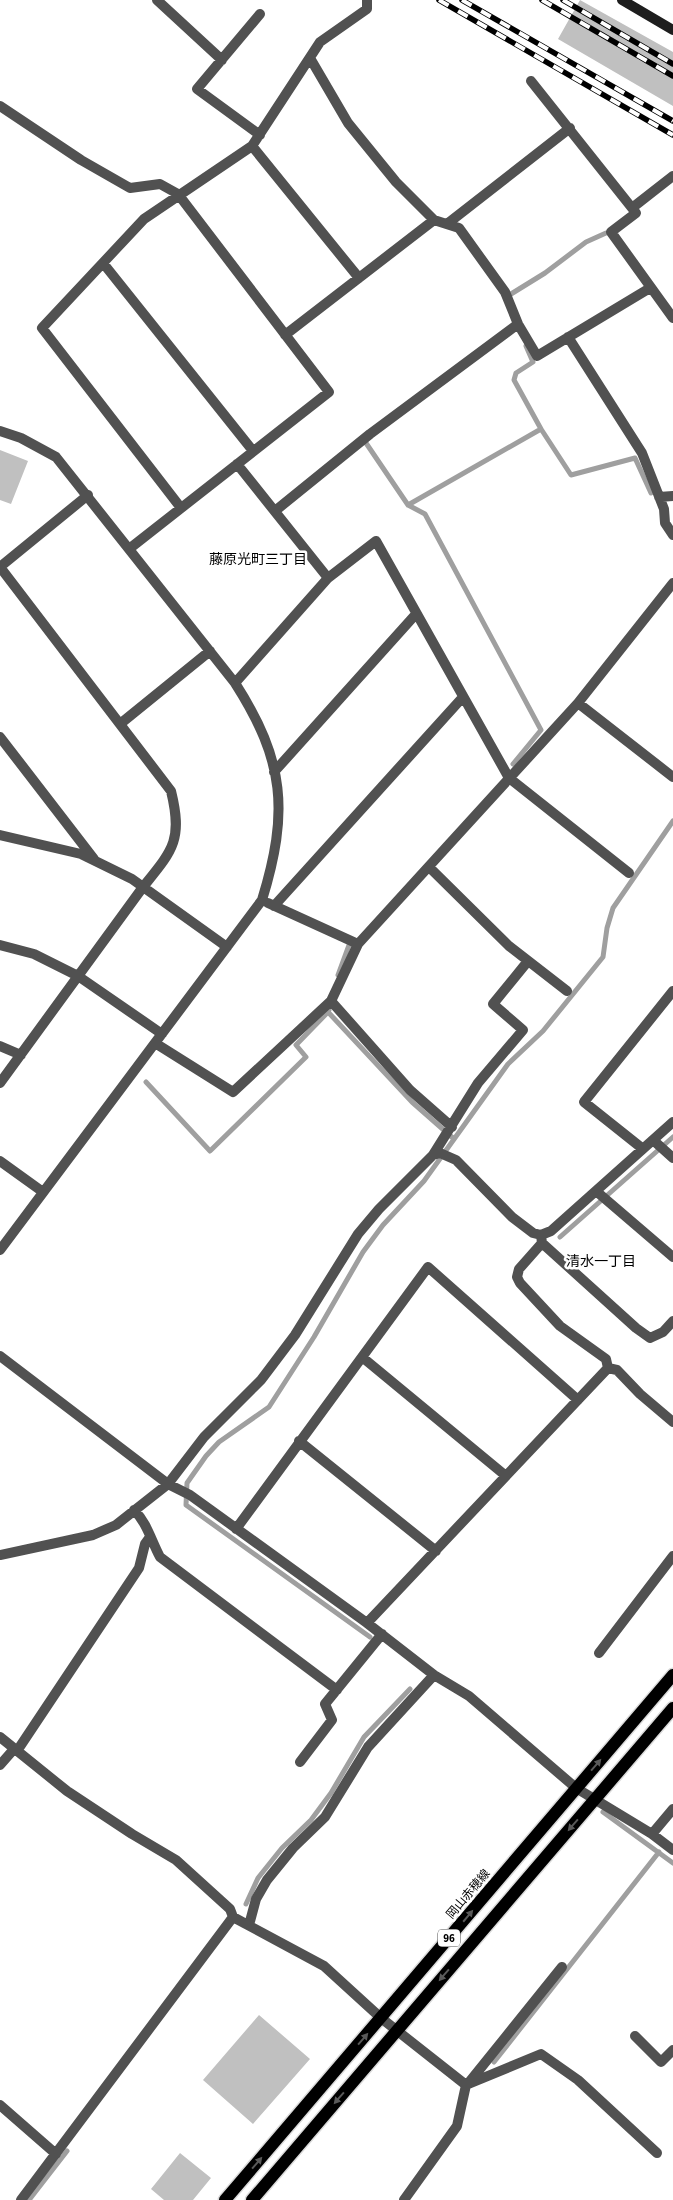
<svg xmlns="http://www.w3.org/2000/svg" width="673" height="2200" font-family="'Source Sans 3','Noto Sans JP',sans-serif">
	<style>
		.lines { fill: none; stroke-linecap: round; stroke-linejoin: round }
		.stream { stroke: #9f9f9f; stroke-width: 5 }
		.building { fill: #c0c0c0 }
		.primary-casing { stroke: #dbdbdb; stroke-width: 15 }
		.street { stroke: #515151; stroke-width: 10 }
		.secondary { stroke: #1e1e1e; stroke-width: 10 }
		.primary { stroke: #000; stroke-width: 12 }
		.rail-casing { stroke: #000; stroke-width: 5.5 }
		.rail { stroke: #fff; stroke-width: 4; stroke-dasharray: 11; stroke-linecap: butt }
		.oneway { fill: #595959 }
		.labels { text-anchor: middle; stroke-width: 5; stroke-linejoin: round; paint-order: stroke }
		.shield { fill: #fff; stroke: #4c4c4c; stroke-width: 1 }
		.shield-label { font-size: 11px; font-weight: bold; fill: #000 }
		.street-label { font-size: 12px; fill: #000; stroke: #fff }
		.neighbourhood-label { font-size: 14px; fill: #000; stroke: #fff }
	</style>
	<rect width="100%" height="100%" fill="#fff"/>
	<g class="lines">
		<path class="stream" d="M 511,294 L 545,273 L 586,242 L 606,233
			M 526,346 L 533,362 L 516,373 L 514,380 L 541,429
			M 366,443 L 408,505 L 541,429 L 571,475 L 635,458 L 651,493
			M 408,505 L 425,514 L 541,730 L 513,764
			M 338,975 L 349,945
			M 329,1010 L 328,1012 L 412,1102 L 454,1139
			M 146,1082 L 210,1151 L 306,1057 L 296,1045 L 328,1012
			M 560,1237 L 673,1137
			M 370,1637 L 186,1505 L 187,1483 L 206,1456 L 219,1442 L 269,1407 L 314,1337 L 363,1252 L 383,1225 L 424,1181 L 508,1064 L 543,1031 L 603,957 L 607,928 L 613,908 L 673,821
			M 603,1812 L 673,1863
			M 246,1904 L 258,1878 L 282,1848 L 311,1820 L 331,1793 L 364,1737 L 410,1689
			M 494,2062 L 659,1852
			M 29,2200 L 67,2151"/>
	</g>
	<path class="building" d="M 580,0 L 673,52 L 673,106 L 558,39 Z
		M 0,450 L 28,461 L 11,504 L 0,500 Z
		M 259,2015 L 310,2059 L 253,2124 L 203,2080 Z
		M 180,2153 L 211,2178 L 193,2200 L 164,2200 L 151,2189 Z"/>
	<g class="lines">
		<defs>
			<path id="primary" d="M 225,2200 L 673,1675
				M 252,2200 L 673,1708"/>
		</defs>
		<use href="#primary" class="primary-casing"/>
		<path class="street" d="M 157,0 L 222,60
			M 310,58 L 348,123 L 396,182 L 434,220 L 459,228 L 505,292 L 518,324 L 537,356 L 650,288
			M 531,81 L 632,208
			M 0,106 L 81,160 L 130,188 L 160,184 L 178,194 L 329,392 L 129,549
			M 260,135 L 197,89 L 260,14
			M 252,146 L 359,278
			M 673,176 L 632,208 L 636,213 L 611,232 L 673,318
			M 447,224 L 570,128
			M 103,263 L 253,451
			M 285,335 L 434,220
			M 568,337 L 642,453 L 664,509 L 665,523 L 673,535
			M 0,431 L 21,438 L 56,457 L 235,683 C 285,761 289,812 262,900 L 0,1250
			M 237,464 L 328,578
			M 659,497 L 673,496
			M 181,508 L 42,328 L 144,219 L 252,146 L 320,42 L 367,9 L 367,0
			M 275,511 L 370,434 L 518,324
			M 0,567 L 171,791 C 183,840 173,850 143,887 L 0,1083
			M 0,567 L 88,495
			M 235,683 L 328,578 L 376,541 L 509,778 L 629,873
			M 578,703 L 673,777
			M 120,724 L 210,651
			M 0,737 L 94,859
			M 274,772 L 416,614
			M 0,835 L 81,854 L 132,879 L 227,947
			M 429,867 L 509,946 L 567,991
			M 268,903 L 358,944
			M 274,906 L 463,697
			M 0,945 L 34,954 L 78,976 L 162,1034
			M 155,1043 L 233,1092 L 331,1001
			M 0,1046 L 21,1055
			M 452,1127 L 410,1090 L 331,1001 L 358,944 L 578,703 L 673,583
			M 653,1140 L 673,1158
			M 643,1149 L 584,1102 L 673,991
			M 433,1155 L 478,1083 L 523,1030 L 493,1004 L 528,961
			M 0,1161 L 43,1192
			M 596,1191 L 673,1257
			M 542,1243 L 636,1328 L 650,1338 L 663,1332 L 673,1321
			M 0,1356 L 168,1484 L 190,1495 L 367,1623 L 434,1675 L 469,1696 L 576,1788 L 652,1834 L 673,1850
			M 362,1357 L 506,1476
			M 608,1368 L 617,1370 L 640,1394 L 673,1422
			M 299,1441 L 436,1551
			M 134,1510 C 147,1523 151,1540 160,1557 L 337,1690
			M 236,1529 L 428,1267 L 578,1400
			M 0,1555 L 93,1535 L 116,1525 L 168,1484 L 204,1437 L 261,1380 L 295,1335 L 358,1234 L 379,1209 L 433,1155 L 440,1153 L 456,1160 L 512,1217 L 533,1233 L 541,1235 L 551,1231 L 673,1122
			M 367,1623 L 608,1368 L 606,1359 L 560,1326 L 520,1283 L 517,1277 L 519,1269 L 542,1243 L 541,1235
			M 599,1653 L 673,1556
			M 0,1737 L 67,1791 L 132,1834 L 176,1860 L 230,1909 L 233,1917 L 324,1966 L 381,2018 L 466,2085 L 457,2126 L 404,2200
			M 17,1751 L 139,1568 L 145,1544 L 150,1537
			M 300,1762 L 332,1720 L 325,1704 L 382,1634
			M 0,1765 L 14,1749
			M 652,1834 L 673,1809
			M 249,1925 L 256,1899 L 267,1880 L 293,1848 L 325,1817 L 368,1747 L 434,1675
			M 635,2036 L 661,2062 L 673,2050
			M 466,2085 L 541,2054 L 578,2080 L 657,2153
			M 467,2085 L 562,1967
			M 0,2105 L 56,2154
			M 21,2200 L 233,1917"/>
		<path class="secondary" d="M 622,0 L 673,30"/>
		<use href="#primary" class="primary"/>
		<defs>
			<path id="rail" d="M 439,0 L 673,135
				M 462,0 L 673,121
				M 542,0 L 673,76
				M 563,0 L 673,64"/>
		</defs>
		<use href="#rail" class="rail-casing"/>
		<use href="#rail" class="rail"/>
	</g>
	<defs><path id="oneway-solid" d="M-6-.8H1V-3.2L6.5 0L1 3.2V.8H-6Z" transform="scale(1.25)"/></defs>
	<g class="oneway">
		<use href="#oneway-solid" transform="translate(596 1765) rotate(-49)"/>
		<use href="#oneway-solid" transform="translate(573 1825) rotate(131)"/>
		<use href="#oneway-solid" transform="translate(468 1916) rotate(-50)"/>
		<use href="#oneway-solid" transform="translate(444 1975) rotate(131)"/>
		<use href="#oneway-solid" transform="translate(363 2039) rotate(-49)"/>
		<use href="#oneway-solid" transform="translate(339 2098) rotate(131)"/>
		<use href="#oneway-solid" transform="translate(257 2163) rotate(-49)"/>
	</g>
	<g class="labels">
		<rect class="shield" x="438" y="1929.5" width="22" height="17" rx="4"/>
		<g class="shield-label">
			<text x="449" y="1942">96</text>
		</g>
		<g class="street-label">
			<text transform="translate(468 1894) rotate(-50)" y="4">岡山赤穂線</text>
		</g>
		<g class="neighbourhood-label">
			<text x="258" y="564">藤原光町三丁目</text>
			<text x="601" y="1266">清水一丁目</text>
		</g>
	</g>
</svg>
